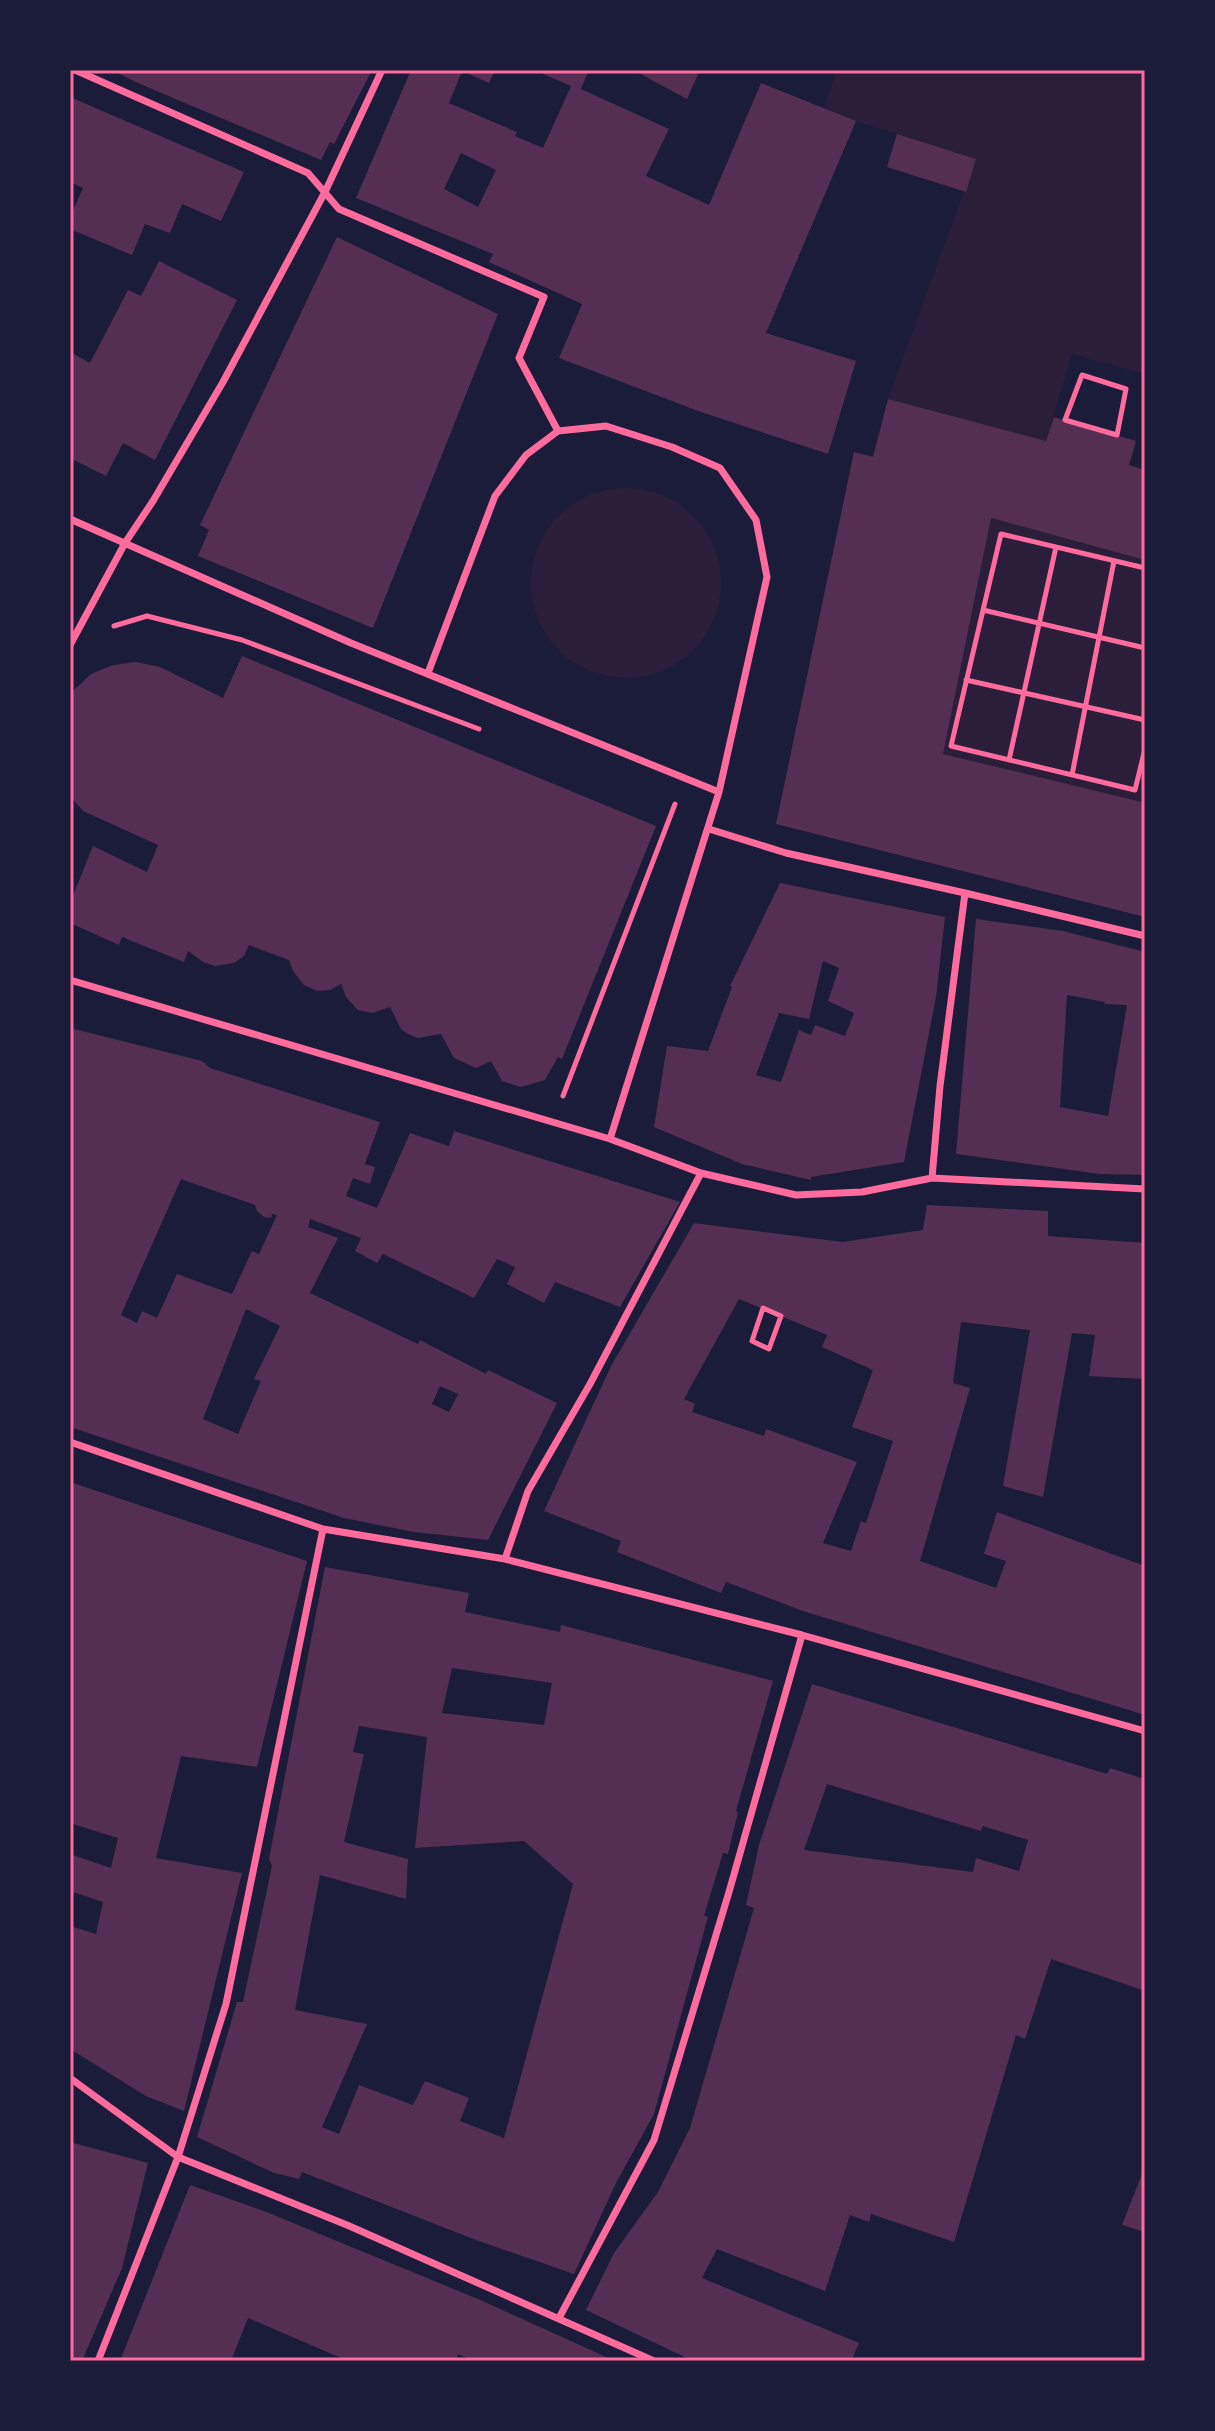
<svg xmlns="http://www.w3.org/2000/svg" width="1215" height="2431" font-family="'Archivo Narrow',sans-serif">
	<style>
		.green { fill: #2a1e3b }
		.building { fill: #542f53; fill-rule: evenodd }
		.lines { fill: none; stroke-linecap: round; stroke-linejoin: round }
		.path { stroke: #ff6b9d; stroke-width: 5 }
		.pedestrian { stroke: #ff6b9d; stroke-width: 7 }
		.neatline { fill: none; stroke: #ff6b9d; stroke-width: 3 }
	</style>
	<rect width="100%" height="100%" fill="#1b1b3a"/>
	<path class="green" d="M 837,70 L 1145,70 L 1145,374 L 1072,354 L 1046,441 L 888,399 L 976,159 L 856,121 L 824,109 Z
		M531 583a95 95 0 1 1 190 0a95 95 0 1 1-190 0Z
		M 991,518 L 1145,560 L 1145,790 L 1142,802 L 943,754 Z"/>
	<path class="building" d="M 111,70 L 372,70 L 334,144 L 330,142 L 321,160 L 140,84 Z
		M 411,70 L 495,70 L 489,83 L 462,71 L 449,103 L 517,132 L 515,136 L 543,148 L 571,86 L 534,70 L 589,70 L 581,89 L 669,129 L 646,176 L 709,205 L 761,83 L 856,121 L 766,333 L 856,361 L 828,454 L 698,411 L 559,358 L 582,304 L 489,262 L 493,254 L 356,198 ZM 461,153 L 496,170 L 478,207 L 444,189 Z
		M 633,70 L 700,70 L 687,99 Z
		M 70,97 L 244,172 L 221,221 L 182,204 L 170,233 L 145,224 L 132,255 L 70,229 L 70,217 L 83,188 L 70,182 Z
		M 897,134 L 976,159 L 966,192 L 887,167 Z
		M 337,237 L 498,314 L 373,628 L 198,556 L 209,530 L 200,525 Z
		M 159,261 L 237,300 L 155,460 L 123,443 L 106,476 L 70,458 L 70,352 L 90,363 L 128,290 L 141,296 Z
		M 888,399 L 1046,441 L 1054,417 L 1136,441 L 1129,465 L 1145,470 L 1145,560 L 991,518 L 943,754 L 1142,802 L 1145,795 L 1145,917 L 776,824 L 854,452 L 873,457 Z
		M 242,656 L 656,826 L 562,1059 L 558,1057 L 545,1080 L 521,1087 L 502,1081 L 491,1061 L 476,1068 L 454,1058 L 441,1034 L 418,1038 L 408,1034 L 401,1029 L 390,1007 L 372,1013 L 358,1010 L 346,997 L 341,984 L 330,990 L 317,991 L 304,985 L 293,971 L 289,960 L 249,945 L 244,956 L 234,963 L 215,966 L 203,962 L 188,951 L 184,962 L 122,937 L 119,945 L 70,923 L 70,903 L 93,846 L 147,872 L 158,845 L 83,811 L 70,796 L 70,697 L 74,690 L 91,674 L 113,665 L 136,662 L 160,667 L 223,698 Z
		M 780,883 L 945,917 L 936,997 L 904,1162 L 811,1177 L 811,1180 L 742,1164 L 654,1127 L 667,1046 L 708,1051 L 732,987 L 730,986 ZM 823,961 L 839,968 L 828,1001 L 854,1013 L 845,1036 L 815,1025 L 811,1035 L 799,1030 L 781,1082 L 756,1075 L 779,1013 L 809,1019 Z
		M 976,919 L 1063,931 L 1145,952 L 1145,1175 L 1100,1174 L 956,1154 ZM 1067,995 L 1105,1002 L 1104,1004 L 1127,1005 L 1108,1116 L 1060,1107 Z
		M 70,1028 L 202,1061 L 210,1068 L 380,1122 L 365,1164 L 375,1167 L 370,1184 L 353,1178 L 346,1196 L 377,1208 L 410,1133 L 449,1146 L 454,1131 L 680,1202 L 620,1307 L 555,1282 L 544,1303 L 507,1284 L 515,1267 L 497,1259 L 474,1298 L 383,1254 L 377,1263 L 355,1251 L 361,1238 L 310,1219 L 308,1227 L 338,1238 L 310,1293 L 418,1344 L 420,1340 L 486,1374 L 488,1370 L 557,1403 L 488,1540 L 414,1532 L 344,1518 L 70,1427 ZM 181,1179 L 255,1205 L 257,1211 L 264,1217 L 271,1218 L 272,1214 L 277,1215 L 259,1254 L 252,1251 L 232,1294 L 177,1274 L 157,1318 L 142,1311 L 137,1323 L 121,1315 ZM 246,1309 L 280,1326 L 254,1379 L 261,1381 L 238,1434 L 203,1419 ZM 440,1386 L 458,1394 L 449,1412 L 432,1404 Z
		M 927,1205 L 1048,1211 L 1048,1236 L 1145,1243 L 1145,1379 L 1089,1376 L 1095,1335 L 1072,1333 L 1043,1497 L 1003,1486 L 1030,1330 L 961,1322 L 953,1383 L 970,1388 L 920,1561 L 996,1588 L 1006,1561 L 984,1554 L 997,1512 L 1145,1566 L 1145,1715 L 803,1611 L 726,1582 L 721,1593 L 617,1552 L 621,1541 L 544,1511 L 611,1366 L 694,1223 L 842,1242 L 923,1230 ZM 739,1299 L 827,1335 L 822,1347 L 873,1370 L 852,1427 L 893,1441 L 866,1523 L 861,1521 L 851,1551 L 823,1543 L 857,1462 L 766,1429 L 764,1436 L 692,1412 L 695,1404 L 684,1399 Z
		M 70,1482 L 307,1561 L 257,1767 L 181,1756 L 156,1858 L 242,1873 L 184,2111 L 146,2096 L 70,2049 L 70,1926 L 96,1934 L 103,1902 L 70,1891 L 70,1854 L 111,1868 L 118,1838 L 70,1823 Z
		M 325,1567 L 469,1593 L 465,1612 L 560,1632 L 561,1625 L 773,1681 L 736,1811 L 738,1812 L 728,1854 L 723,1853 L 704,1916 L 708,1917 L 654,2114 L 616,2183 L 574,2274 L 476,2240 L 302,2172 L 299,2179 L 274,2173 L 197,2137 L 237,2002 L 243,2002 L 272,1866 L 269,1859 ZM 452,1668 L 552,1683 L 544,1725 L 442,1713 ZM 359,1726 L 427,1737 L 415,1848 L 524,1841 L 573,1884 L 504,2138 L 460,2121 L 469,2098 L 425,2081 L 413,2105 L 359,2085 L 339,2134 L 322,2127 L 367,2024 L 295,2010 L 320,1875 L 406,1899 L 408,1859 L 344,1842 L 364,1754 L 353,1752 Z
		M 812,1684 L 1107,1774 L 1110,1768 L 1145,1779 L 1145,1991 L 1051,1959 L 1025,2039 L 1016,2035 L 954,2242 L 871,2214 L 869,2222 L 850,2215 L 825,2291 L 717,2249 L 702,2278 L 859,2343 L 851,2361 L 693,2361 L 586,2310 L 614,2253 L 658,2192 L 690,2128 L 754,1908 L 746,1905 L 759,1845 ZM 827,1784 L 981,1831 L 983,1826 L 1028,1840 L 1019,1871 L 976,1858 L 973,1872 L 804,1850 Z
		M 70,2142 L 148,2163 L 122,2268 L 82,2361 L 70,2361 Z
		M 1145,2166 L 1145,2232 L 1122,2225 Z
		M 190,2185 L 264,2211 L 478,2299 L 615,2361 L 475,2361 L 458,2354 L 456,2361 L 348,2361 L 248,2318 L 231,2361 L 120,2361 Z"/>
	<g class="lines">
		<path class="path" d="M 1082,375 L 1126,389 L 1117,435 L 1065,420 Z
			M 1145,568 L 1001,534 L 951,746 L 1135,790 L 1145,749
			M 983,610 L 1145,648
			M 114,626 L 147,616 L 242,640 L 479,729
			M 966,680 L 1145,720
			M 1009,760 L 1056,547
			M 1072,775 L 1114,561
			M 563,1096 L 675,804
			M 763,1308 L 781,1316 L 769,1349 L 752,1341 Z"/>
		<path class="pedestrian" d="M 75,70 L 308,173 L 339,209 L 544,297 L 519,358 L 558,431
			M 70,519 L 351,643 L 719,792
			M 70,645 L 125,543 L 153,501 L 223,382 L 325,192 L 382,70
			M 428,673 L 495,496 L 526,455 L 558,431 L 606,426 L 672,447 L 720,468 L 756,520 L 767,577 L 719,792 L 610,1139
			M 709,829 L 786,853 L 965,893 L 1145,936
			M 70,980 L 610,1139 L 701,1173 L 796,1195 L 862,1192 L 932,1178 L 1145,1189
			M 932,1178 L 940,1086 L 965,893
			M 70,1442 L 323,1529 L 505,1559 L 802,1635 L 1145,1731
			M 505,1559 L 528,1491 L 590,1384 L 701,1173
			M 70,2078 L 178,2157 L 347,2225 L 654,2361
			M 559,2318 L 654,2140 L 729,1892 L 802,1635
			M 98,2361 L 178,2157 L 226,2004 L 323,1529"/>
	</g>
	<rect width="1215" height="2431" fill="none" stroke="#1b1b3a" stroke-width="144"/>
	<rect x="72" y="72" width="1071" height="2287" class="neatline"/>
</svg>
